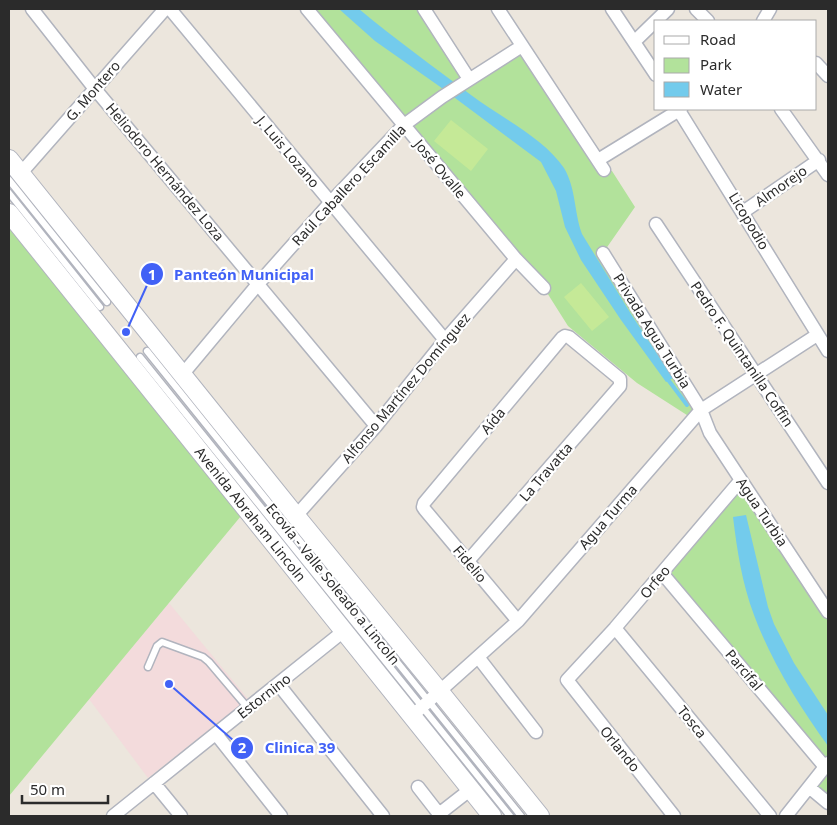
<svg xmlns="http://www.w3.org/2000/svg" width="837" height="825" font-family="'Noto Sans',sans-serif">
	<style>
		.medical { fill: #f3dbdc }
		.green { fill: #b2e29b }
		.pitch { fill: #c5e997 }
		.water { fill: #73cbec }
		.lines { fill: none; stroke-linecap: round; stroke-linejoin: round }
		.stream { stroke: #73cbec; stroke-width: 4 }
		.lane-casing { stroke: #b1b4be; stroke-width: 9 }
		.street-casing { stroke: #b1b4be; stroke-width: 15 }
		.secondary-casing { stroke: #b1b4be; stroke-width: 20 }
		.lane { stroke: #fff; stroke-width: 6 }
		.street { stroke: #fff; stroke-width: 12 }
		.secondary { stroke: #fff; stroke-width: 18 }
		.labels { text-anchor: middle; stroke-width: 4.5; stroke-linejoin: round; paint-order: stroke }
		.street-label { font-size: 14px; fill: #2b2b2b; stroke: #fff }
		.leader { fill: none; stroke: #4161f6; stroke-width: 2 }
		.callout-dot { fill: #4161f6; stroke: #fff; stroke-width: 2 }
		.mark-label { font-size: 15px; text-anchor: middle; font-weight: bold; fill: #fff }
		.callout-label { font-size: 15px; text-anchor: middle; font-weight: bold; fill: #4161f6; stroke: #fff; stroke-width: 4.5; stroke-linejoin: round; paint-order: stroke }
	</style>
	<rect width="100%" height="100%" fill="#ece6dd"/>
	<path class="medical" d="M 169,603 L 248,699 L 148,778 L 89,699 Z"/>
	<path class="green" d="M 307,9 L 424,9 L 469,79 L 522,46 L 603,170 L 612,171 L 635,207 L 603,253 L 701,410 L 690,417 L 637,383 L 568,326 L 544,288 Z
		M 9,225 L 241,516 L 9,796 Z
		M 740,481 L 828,612 L 828,803 L 810,788 L 826,767 L 662,573 Z"/>
	<path class="pitch" d="M 451,120 L 488,149 L 471,171 L 434,141 Z
		M 581,283 L 609,317 L 592,331 L 564,297 Z"/>
	<path class="water" d="M 339,9 L 359,9 C 395,39 434,67 471,95 C 500,117 544,138 564,168 C 576,188 574,212 582,234 L 631,314 L 673,378 L 666,382 L 621,320 L 581,260 L 565,227 L 556,191 L 541,162 L 439,86 L 375,41 Z
		M 746,515 L 768,607 L 774,624 L 794,663 L 828,715 L 828,746 C 799,706 771,661 754,615 C 742,583 737,550 733,517 Z"/>
	<g class="lines">
		<path class="stream" d="M 666,377 L 687,405"/>
		<defs>
			<path id="lane" d="M 9,180 L 107,302
				M 9,193 L 100,307
				M 147,351 L 521,816
				M 140,357 L 510,816
				M 148,667 L 157,646 L 162,642 L 203,657 L 209,662 L 248,708"/>
			<path id="street" d="M 32,9 L 95,89 L 376,426
				M 170,9 L 445,340
				M 307,9 L 516,259 L 544,288
				M 424,9 L 469,79
				M 498,9 L 604,170
				M 612,9 L 656,75
				M 696,9 L 708,21
				M 763,21 L 770,9
				M 634,42 L 668,9
				M 816,63 L 828,76
				M 678,109 L 828,351
				M 781,109 L 828,175
				M 598,160 L 681,109
				M 21,173 L 165,9
				M 743,212 L 819,160
				M 656,224 L 828,483
				M 603,253 L 701,410 L 710,433 L 828,612
				M 182,375 L 258,284 L 330,203 L 404,125 L 442,97 L 522,46
				M 296,516 L 376,426 L 445,340 L 516,259
				M 468,561 L 620,386 L 620,379 L 569,337 L 565,336 L 562,338 L 424,503 L 423,507 L 425,510 L 518,621
				M 662,573 L 825,767
				M 615,628 L 770,816
				M 478,657 L 536,732
				M 279,685 L 383,816
				M 412,716 L 518,621 L 701,410 L 817,335
				M 216,734 L 281,816
				M 154,783 L 181,816
				M 418,787 L 439,814 L 471,789
				M 810,788 L 828,803
				M 113,816 L 345,630
				M 674,816 L 567,680 L 615,628 L 740,481
				M 786,816 L 828,763"/>
			<g id="secondary">
				<path d="M 9,159 L 296,516 L 440,692 L 540,816"/>
				<path id="s1" d="M 9,213 L 492,816"/>
			</g>
		</defs>
		<use href="#lane" class="lane-casing"/>
		<use href="#street" class="street-casing"/>
		<use href="#secondary" class="secondary-casing"/>
		<use href="#lane" class="lane"/>
		<use href="#street" class="street"/>
		<use href="#secondary" class="secondary"/>
	</g>
	<g class="labels">
		<g class="street-label">
			<text transform="translate(93 91) rotate(-49)" y="5">G. Montero</text>
			<text transform="translate(288 152) rotate(50)" y="5">J. Luis Lozano</text>
			<text transform="translate(440 169) rotate(50)" y="5">José Ovalle</text>
			<text transform="translate(165 172) rotate(50)" y="5">Heliodoro Hernández Loza</text>
			<text transform="translate(349 185) rotate(-47)" y="5">Raúl Caballero Escamilla</text>
			<text transform="translate(781 186) rotate(-35)" y="5">Almorejo</text>
			<text transform="translate(749 221) rotate(59)" y="5">Licopodio</text>
			<text transform="translate(652 331) rotate(58)" y="5">Privada Agua Turbia</text>
			<text transform="translate(742 354) rotate(56)" y="5">Pedro F. Quintanilla Coffin</text>
			<text transform="translate(406 388) rotate(-50)" y="5">Alfonso Martínez Domínguez</text>
			<text transform="translate(493 421) rotate(-50)" y="5">Aída</text>
			<text transform="translate(546 472) rotate(-49)" y="5">La Travatta</text>
			<text transform="translate(762 512) rotate(56)" y="5">Agua Turbia</text>
			<text dy="5" stroke="none"><textPath href="#s1" startOffset="386">Avenida Abraham Lincoln</textPath></text>
			<text transform="translate(608 517) rotate(-49)" y="5">Agua Turma</text>
			<text transform="translate(470 564) rotate(50)" y="5">Fidelio</text>
			<text transform="translate(655 582) rotate(-50)" y="5">Orfeo</text>
			<text transform="translate(333 584) rotate(51)" y="5">Ecovía - Valle Soleado a Lincoln</text>
			<text transform="translate(744 670) rotate(50)" y="5">Parcifal</text>
			<text transform="translate(264 696) rotate(-38)" y="5">Estornino</text>
			<text transform="translate(692 722) rotate(51)" y="5">Tosca</text>
			<text transform="translate(620 749) rotate(51)" y="5">Orlando</text>
		</g>
	</g>
	<path class="leader" d="M126 332L152 274M169 684L242 748"/>
	<g class="callout-dot">
		<circle cx="126" cy="332" r="5"/>
		<circle cx="169" cy="684" r="5"/>
		<circle cx="152" cy="274" r="12"/>
		<circle cx="242" cy="748" r="12"/>
	</g>
	<g class="mark-label">
		<text x="152" y="280">1</text>
		<text x="242" y="753">2</text>
	</g>
	<g class="callout-label">
		<text x="244" y="280">Panteón Municipal</text>
		<text x="300" y="753">Clinica 39</text>
	</g>
	<rect width="837" height="825" fill="none" stroke="#2b2b2b" stroke-width="20"/>
	<rect x="654" y="20" width="162" height="90" fill="#ffffff" stroke="#aaaaaa"/>
	<rect x="664" y="36" width="25" height="8" fill="#ffffff" stroke="#aaaaaa"/>
	<text x="700" y="45" font-size="15" fill="#2b2b2b">Road</text>
	<rect x="664" y="58" width="25" height="15" fill="#b2e29b" stroke="#aaaaaa"/>
	<text x="700" y="70" font-size="15" fill="#2b2b2b">Park</text>
	<rect x="664" y="82" width="25" height="15" fill="#73cbec" stroke="#aaaaaa"/>
	<text x="700" y="95" font-size="15" fill="#2b2b2b">Water</text>
	<path d="M22 795v8h86v-8" fill="none" stroke="#2b2b2b" stroke-width="2.5"/>
	<text x="30" y="795" font-size="15" fill="#2b2b2b" stroke="#ffffff" stroke-width="4" paint-order="stroke">50 m</text>
</svg>
